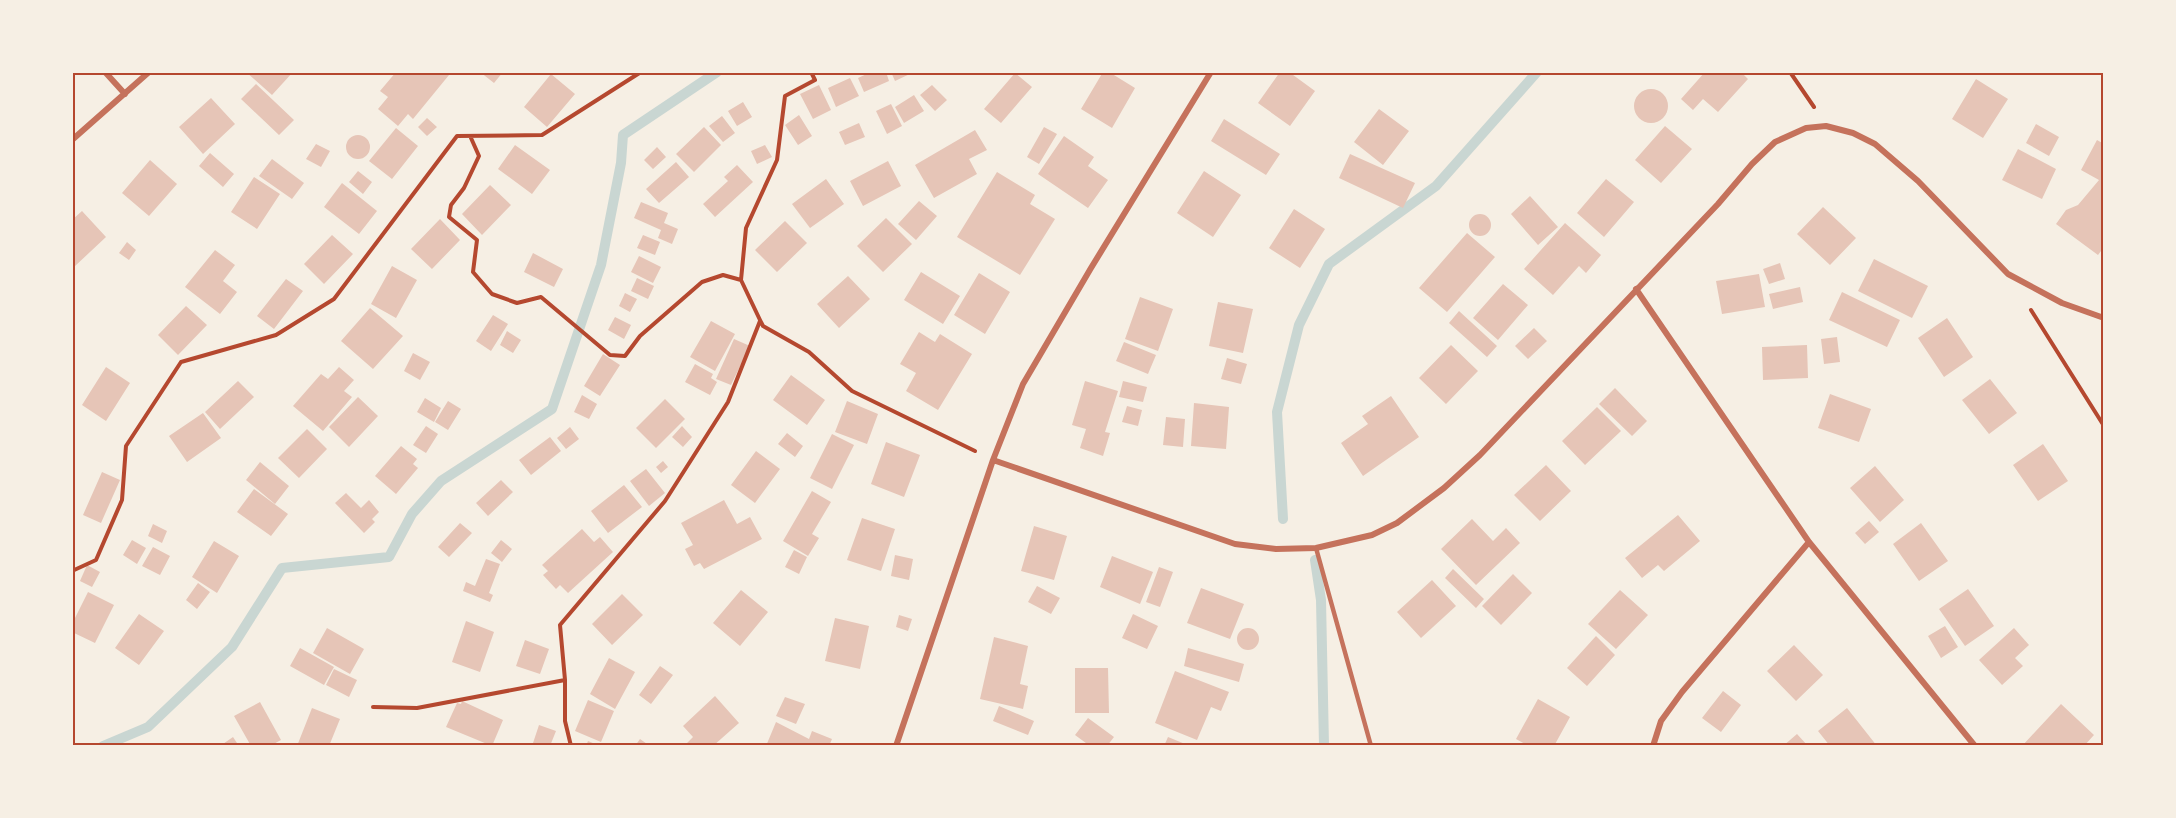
<svg xmlns="http://www.w3.org/2000/svg" width="2176" height="818" font-family="'Zilla Slab',serif">
	<style>
		.lines { fill: none; stroke-linecap: round; stroke-linejoin: round }
		.stream { stroke: #c9d6d2; stroke-width: 10 }
		.building { fill: #e6c5b7 }
		.path { stroke: #b5482f; stroke-width: 4 }
		.service { stroke: #c5725c; stroke-width: 4.5 }
		.minor { stroke: #c5725c; stroke-width: 6 }
		.neatline { fill: none; stroke: #b5482f; stroke-width: 2 }
	</style>
	<rect width="100%" height="100%" fill="#f6efe4"/>
	<g class="lines">
		<path class="stream" d="M 1283,519 L 1277,412 L 1299,325 L 1329,264 L 1436,186 L 1537,72
			M 1315,560 L 1321,600 L 1324,746
			M 103,746 L 148,727 L 232,647 L 282,568 L 389,557 L 412,514 L 441,481 L 552,409 L 601,265 L 621,163 L 623,135 L 717,72"/>
	</g>
	<path class="building" d="M 246,72 L 293,72 L 272,95 Z
		M 396,72 L 446,72 L 449,75 L 413,119 L 408,114 L 398,126 L 378,109 L 388,97 L 380,91 Z
		M 480,72 L 503,72 L 494,83 Z
		M 871,72 L 886,72 L 889,81 L 864,92 L 858,78 Z
		M 891,72 L 914,72 L 895,81 Z
		M 1103,72 L 1109,72 L 1135,88 L 1112,128 L 1081,109 Z
		M 1280,72 L 1289,72 L 1315,91 L 1290,126 L 1258,103 Z
		M 1705,72 L 1741,72 L 1748,79 L 1718,112 L 1703,99 L 1693,110 L 1681,99 Z
		M 1015,73 L 1032,87 L 1001,123 L 984,109 Z
		M 551,74 L 575,94 L 547,127 L 524,107 Z
		M 850,78 L 859,96 L 836,107 L 828,88 Z
		M 1976,79 L 2008,99 L 1983,138 L 1952,119 Z
		M 256,84 L 294,120 L 279,135 L 241,99 Z
		M 819,85 L 831,110 L 813,119 L 800,94 Z
		M 932,85 L 947,100 L 935,111 L 920,95 Z
		M1634 106a17 17 0 1 1 34 0a17 17 0 1 1-34 0Z
		M 914,95 L 924,111 L 904,123 L 895,107 Z
		M 211,98 L 235,124 L 203,154 L 179,127 Z
		M 743,102 L 752,117 L 737,126 L 728,111 Z
		M 891,104 L 902,126 L 887,134 L 876,111 Z
		M 1379,109 L 1409,131 L 1383,165 L 1354,142 Z
		M 799,115 L 812,136 L 798,145 L 785,125 Z
		M 722,116 L 735,133 L 723,142 L 709,126 Z
		M 427,118 L 437,127 L 427,136 L 418,127 Z
		M 1224,119 L 1280,154 L 1266,175 L 1211,141 Z
		M 859,123 L 865,137 L 845,145 L 839,132 Z
		M 2036,124 L 2059,137 L 2049,156 L 2026,143 Z
		M 1665,126 L 1692,149 L 1661,183 L 1635,160 Z
		M 704,127 L 721,145 L 694,172 L 676,154 Z
		M 1044,127 L 1057,134 L 1039,164 L 1027,157 Z
		M 396,128 L 418,146 L 392,179 L 369,161 Z
		M 975,130 L 987,150 L 969,159 L 977,174 L 934,198 L 915,165 Z
		M346 147a12 12 0 1 1 24 0a12 12 0 1 1-24 0Z
		M 1064,136 L 1094,157 L 1088,166 L 1108,180 L 1088,208 L 1038,174 Z
		M 2097,140 L 2104,144 L 2104,247 L 2098,255 L 2056,224 L 2066,210 L 2078,205 L 2099,180 L 2081,170 Z
		M 316,144 L 330,151 L 321,167 L 306,159 Z
		M 515,145 L 550,170 L 532,194 L 498,169 Z
		M 765,145 L 772,157 L 757,164 L 751,151 Z
		M 657,147 L 666,157 L 653,169 L 644,160 Z
		M 2018,149 L 2056,169 L 2042,199 L 2002,180 Z
		M 210,153 L 234,174 L 223,187 L 199,166 Z
		M 1350,154 L 1415,183 L 1403,208 L 1339,178 Z
		M 272,159 L 304,183 L 292,199 L 259,176 Z
		M 150,160 L 177,184 L 149,216 L 122,193 Z
		M 888,161 L 901,186 L 863,206 L 850,181 Z
		M 676,162 L 689,177 L 659,203 L 646,189 Z
		M 737,165 L 753,182 L 715,217 L 703,204 L 728,181 L 724,177 Z
		M 358,171 L 372,182 L 363,194 L 349,182 Z
		M 1204,171 L 1241,195 L 1213,237 L 1177,213 Z
		M 997,172 L 1035,195 L 1030,204 L 1055,219 L 1020,275 L 957,237 Z
		M 254,177 L 280,194 L 257,229 L 231,212 Z
		M 826,179 L 844,204 L 810,228 L 792,204 Z
		M 1606,179 L 1634,202 L 1604,237 L 1577,213 Z
		M 342,183 L 377,211 L 359,234 L 324,207 Z
		M 490,185 L 511,205 L 482,235 L 462,214 Z
		M 1530,196 L 1558,227 L 1538,245 L 1511,214 Z
		M 919,201 L 937,216 L 916,240 L 898,224 Z
		M 641,202 L 668,213 L 664,223 L 678,229 L 672,244 L 658,238 L 661,230 L 634,218 Z
		M 1823,207 L 1856,238 L 1830,265 L 1797,234 Z
		M 1294,209 L 1325,229 L 1300,268 L 1269,248 Z
		M 82,211 L 106,237 L 74,267 L 72,264 L 72,220 Z
		M1469 225a11 11 0 1 1 22 0a11 11 0 1 1-22 0Z
		M 886,218 L 912,244 L 883,272 L 857,246 Z
		M 440,219 L 460,240 L 432,269 L 411,249 Z
		M 785,221 L 807,243 L 777,272 L 755,250 Z
		M 1565,223 L 1601,255 L 1586,273 L 1579,266 L 1553,295 L 1524,269 Z
		M 1467,233 L 1495,257 L 1447,312 L 1419,288 Z
		M 332,235 L 353,254 L 324,284 L 304,264 Z
		M 643,235 L 660,242 L 655,255 L 637,248 Z
		M 127,242 L 136,250 L 129,260 L 119,253 Z
		M 215,250 L 235,265 L 223,281 L 237,292 L 220,314 L 185,287 Z
		M 533,253 L 563,269 L 554,287 L 524,272 Z
		M 639,256 L 661,267 L 653,283 L 631,272 Z
		M 1874,259 L 1928,286 L 1912,318 L 1858,291 Z
		M 1780,263 L 1785,279 L 1769,284 L 1763,269 Z
		M 392,266 L 417,280 L 396,318 L 371,304 Z
		M 921,272 L 960,296 L 943,324 L 904,300 Z
		M 979,273 L 1010,292 L 985,334 L 954,315 Z
		M 1759,274 L 1765,307 L 1722,314 L 1716,281 Z
		M 848,276 L 870,299 L 839,328 L 817,304 Z
		M 637,278 L 654,286 L 648,299 L 631,291 Z
		M 286,279 L 303,291 L 274,329 L 257,316 Z
		M 1503,284 L 1528,305 L 1498,340 L 1473,318 Z
		M 1800,287 L 1803,302 L 1773,309 L 1769,294 Z
		M 1842,292 L 1900,320 L 1887,347 L 1829,320 Z
		M 625,293 L 637,299 L 630,312 L 619,306 Z
		M 1140,297 L 1173,309 L 1158,351 L 1125,339 Z
		M 1218,302 L 1253,309 L 1243,353 L 1209,346 Z
		M 186,306 L 207,325 L 178,355 L 158,335 Z
		M 370,308 L 403,336 L 373,369 L 341,341 Z
		M 1459,311 L 1497,346 L 1487,357 L 1449,323 Z
		M 493,315 L 508,324 L 491,351 L 476,341 Z
		M 615,317 L 631,325 L 624,339 L 608,330 Z
		M 1947,318 L 1973,357 L 1944,377 L 1918,338 Z
		M 711,321 L 735,334 L 715,371 L 690,357 Z
		M 1534,328 L 1547,341 L 1528,359 L 1515,346 Z
		M 507,331 L 521,340 L 513,353 L 500,345 Z
		M 919,332 L 935,342 L 940,334 L 972,354 L 938,410 L 906,391 L 916,373 L 900,364 Z
		M 1837,337 L 1840,362 L 1824,364 L 1821,339 Z
		M 734,339 L 750,346 L 731,385 L 716,379 Z
		M 1124,342 L 1156,355 L 1148,374 L 1116,361 Z
		M 1451,345 L 1478,371 L 1446,404 L 1419,378 Z
		M 1807,345 L 1808,378 L 1763,380 L 1762,347 Z
		M 413,353 L 430,362 L 420,380 L 404,371 Z
		M 603,354 L 620,365 L 600,396 L 584,386 Z
		M 1227,358 L 1247,364 L 1241,384 L 1221,379 Z
		M 695,364 L 713,374 L 711,378 L 717,382 L 710,395 L 685,382 Z
		M 106,367 L 130,383 L 106,421 L 82,405 Z
		M 339,367 L 354,380 L 344,391 L 352,397 L 323,431 L 293,406 L 321,374 L 328,379 Z
		M 791,375 L 825,400 L 807,425 L 773,400 Z
		M 1990,379 L 2017,413 L 1989,434 L 1962,400 Z
		M 238,381 L 254,397 L 220,429 L 205,412 Z
		M 1085,381 L 1118,391 L 1105,432 L 1110,433 L 1103,456 L 1080,448 L 1086,429 L 1072,425 Z
		M 1123,381 L 1147,387 L 1143,402 L 1119,397 Z
		M 1615,388 L 1647,421 L 1632,436 L 1599,404 Z
		M 1830,394 L 1871,409 L 1859,442 L 1818,428 Z
		M 582,395 L 597,404 L 589,419 L 574,412 Z
		M 1391,396 L 1419,437 L 1363,476 L 1341,443 L 1368,424 L 1362,416 Z
		M 358,397 L 378,416 L 349,447 L 329,427 Z
		M 425,398 L 441,408 L 434,422 L 417,412 Z
		M 665,399 L 685,419 L 656,448 L 636,428 Z
		M 448,401 L 461,409 L 448,430 L 435,422 Z
		M 847,401 L 878,414 L 867,444 L 835,432 Z
		M 1194,403 L 1229,407 L 1226,449 L 1191,446 Z
		M 1127,406 L 1142,410 L 1138,426 L 1122,422 Z
		M 1597,407 L 1621,431 L 1585,465 L 1562,441 Z
		M 203,413 L 221,438 L 187,462 L 169,436 Z
		M 1166,417 L 1185,419 L 1183,447 L 1163,445 Z
		M 426,426 L 438,434 L 426,453 L 413,445 Z
		M 682,426 L 692,437 L 683,447 L 672,437 Z
		M 570,427 L 579,439 L 566,449 L 557,438 Z
		M 307,429 L 327,449 L 299,478 L 278,458 Z
		M 787,433 L 803,446 L 795,457 L 778,444 Z
		M 832,434 L 854,445 L 832,489 L 810,478 Z
		M 550,437 L 561,451 L 531,475 L 519,460 Z
		M 886,442 L 920,455 L 904,497 L 871,484 Z
		M 2043,444 L 2068,481 L 2038,501 L 2013,465 Z
		M 401,446 L 417,459 L 413,464 L 418,468 L 396,494 L 375,476 Z
		M 756,451 L 780,469 L 755,503 L 731,485 Z
		M 663,461 L 668,467 L 661,473 L 656,467 Z
		M 260,462 L 289,486 L 275,504 L 246,480 Z
		M 1546,465 L 1571,491 L 1540,521 L 1514,495 Z
		M 1875,466 L 1904,500 L 1880,522 L 1850,488 Z
		M 646,469 L 665,493 L 649,506 L 630,481 Z
		M 102,472 L 120,480 L 101,523 L 83,515 Z
		M 501,480 L 513,492 L 488,516 L 476,503 Z
		M 624,485 L 642,507 L 608,533 L 591,511 Z
		M 254,489 L 288,514 L 271,536 L 237,512 Z
		M 812,491 L 831,502 L 812,534 L 819,538 L 808,556 L 783,541 Z
		M 346,493 L 361,508 L 369,500 L 379,512 L 372,519 L 375,522 L 364,533 L 335,503 Z
		M 724,500 L 737,524 L 750,517 L 762,539 L 704,569 L 700,563 L 694,566 L 685,549 L 693,545 L 681,523 Z
		M 1678,515 L 1700,541 L 1664,571 L 1658,565 L 1642,578 L 1625,558 Z
		M 862,518 L 895,529 L 881,571 L 847,560 Z
		M 1472,519 L 1493,541 L 1506,528 L 1520,543 L 1476,585 L 1441,549 Z
		M 1869,521 L 1879,532 L 1865,544 L 1855,533 Z
		M 460,523 L 472,533 L 449,557 L 438,547 Z
		M 1921,523 L 1948,561 L 1919,581 L 1893,544 Z
		M 153,524 L 167,531 L 162,543 L 148,536 Z
		M 1034,526 L 1067,536 L 1054,580 L 1021,571 Z
		M 582,529 L 594,542 L 600,537 L 613,552 L 568,593 L 560,585 L 556,589 L 543,575 L 548,571 L 542,565 Z
		M 132,540 L 146,548 L 137,564 L 123,555 Z
		M 501,540 L 512,549 L 502,562 L 491,553 Z
		M 214,541 L 239,556 L 217,593 L 192,577 Z
		M 153,547 L 170,556 L 160,575 L 142,566 Z
		M 794,550 L 807,557 L 799,574 L 785,567 Z
		M 895,555 L 913,559 L 909,580 L 891,576 Z
		M 1112,556 L 1153,572 L 1140,604 L 1100,587 Z
		M 486,559 L 500,564 L 489,593 L 493,595 L 490,602 L 463,591 L 466,582 L 475,586 Z
		M 87,565 L 100,572 L 92,587 L 80,581 Z
		M 1159,567 L 1173,572 L 1160,607 L 1146,602 Z
		M 1453,569 L 1484,599 L 1476,608 L 1445,578 Z
		M 1513,574 L 1532,593 L 1501,625 L 1482,606 Z
		M 1432,580 L 1456,606 L 1421,638 L 1397,612 Z
		M 198,583 L 210,592 L 197,609 L 186,600 Z
		M 1037,586 L 1060,598 L 1051,614 L 1028,602 Z
		M 1201,588 L 1244,604 L 1230,639 L 1187,623 Z
		M 1968,589 L 1994,626 L 1965,646 L 1939,609 Z
		M 741,590 L 768,612 L 740,646 L 713,623 Z
		M 1620,590 L 1648,615 L 1616,649 L 1588,624 Z
		M 88,592 L 114,605 L 95,643 L 72,632 L 72,624 Z
		M 622,594 L 643,615 L 612,645 L 592,624 Z
		M 139,614 L 164,631 L 139,665 L 115,648 Z
		M 1133,614 L 1158,626 L 1147,649 L 1122,638 Z
		M 899,615 L 912,619 L 908,631 L 896,627 Z
		M 835,618 L 869,626 L 860,669 L 825,661 Z
		M 466,621 L 494,632 L 480,672 L 452,662 Z
		M 1945,626 L 1958,647 L 1941,658 L 1928,636 Z
		M1237 639a11 11 0 1 1 22 0a11 11 0 1 1-22 0Z
		M 327,628 L 364,649 L 350,674 L 313,653 Z
		M 2014,628 L 2029,645 L 2015,658 L 2023,666 L 2002,685 L 1979,660 Z
		M 1596,636 L 1615,655 L 1587,686 L 1567,668 Z
		M 994,637 L 1028,646 L 1020,684 L 1028,686 L 1023,709 L 980,699 Z
		M 525,640 L 549,649 L 540,674 L 516,666 Z
		M 1794,645 L 1823,675 L 1796,701 L 1767,671 Z
		M 300,648 L 334,667 L 324,685 L 290,666 Z
		M 1188,648 L 1244,664 L 1239,682 L 1184,666 Z
		M 609,658 L 635,672 L 615,709 L 590,694 Z
		M 660,666 L 673,675 L 651,704 L 639,695 Z
		M 1075,668 L 1108,668 L 1109,713 L 1075,713 Z
		M 334,669 L 357,680 L 349,697 L 326,685 Z
		M 1175,671 L 1229,692 L 1221,711 L 1211,707 L 1197,740 L 1155,723 Z
		M 1723,691 L 1741,705 L 1721,732 L 1702,718 Z
		M 715,696 L 739,723 L 713,746 L 684,746 L 693,737 L 683,726 Z
		M 785,697 L 805,704 L 796,724 L 776,716 Z
		M 1538,699 L 1570,717 L 1554,746 L 1529,746 L 1516,739 Z
		M 588,700 L 614,711 L 601,742 L 575,731 Z
		M 462,701 L 503,720 L 492,746 L 446,727 L 457,703 L 461,704 Z
		M 260,702 L 281,740 L 270,746 L 251,746 L 234,716 Z
		M 2061,704 L 2094,735 L 2084,746 L 2022,746 Z
		M 999,706 L 1034,721 L 1028,735 L 993,721 Z
		M 312,708 L 340,719 L 329,746 L 297,746 Z
		M 1847,708 L 1877,746 L 1830,746 L 1818,731 Z
		M 1088,718 L 1114,737 L 1107,746 L 1090,746 L 1075,735 Z
		M 776,722 L 809,739 L 812,731 L 832,739 L 829,746 L 766,746 Z
		M 539,725 L 556,731 L 550,746 L 542,746 L 533,743 Z
		M 1797,734 L 1808,746 L 1783,746 Z
		M 233,737 L 239,746 L 220,746 Z
		M 1168,737 L 1190,746 L 1164,746 Z
		M 640,739 L 650,746 L 635,746 Z
		M 588,741 L 600,746 L 586,746 Z"/>
	<g class="lines">
		<path class="path" d="M 811,72 L 815,80 L 785,96 L 777,160 L 746,228 L 741,280 L 760,320 L 763,326 L 809,352 L 852,391 L 975,451
			M 1790,72 L 1814,107
			M 471,138 L 479,156 L 464,188 L 451,205 L 449,217 L 477,240 L 473,272 L 492,294 L 517,303 L 541,297 L 610,355 L 625,356 L 640,336 L 702,282 L 723,275 L 741,280
			M 2031,310 L 2104,426
			M 72,571 L 96,560 L 122,500 L 126,446 L 181,362 L 276,335 L 334,299 L 457,136 L 542,135 L 641,72
			M 373,707 L 417,708 L 565,680
			M 571,746 L 565,721 L 565,680 L 560,625 L 665,501 L 728,402 L 760,321"/>
		<path class="service" d="M 1316,548 L 1371,746"/>
		<path class="minor" d="M 105,72 L 125,94
			M 72,140 L 149,72
			M 1636,289 L 1809,542 L 1975,746
			M 993,460 L 1235,544 L 1276,549 L 1316,548 L 1372,535 L 1397,523 L 1444,488 L 1480,455 L 1718,204 L 1752,164 L 1775,142 L 1806,128 L 1826,126 L 1853,133 L 1875,144 L 1918,181 L 2008,274 L 2062,303 L 2104,318
			M 896,746 L 993,460 L 1023,384 L 1091,268 L 1211,72
			M 1653,746 L 1661,721 L 1682,692 L 1809,542"/>
	</g>
	<rect width="2176" height="818" fill="none" stroke="#f6efe4" stroke-width="147"/>
	<rect x="74" y="74" width="2028" height="670" class="neatline"/>
</svg>
